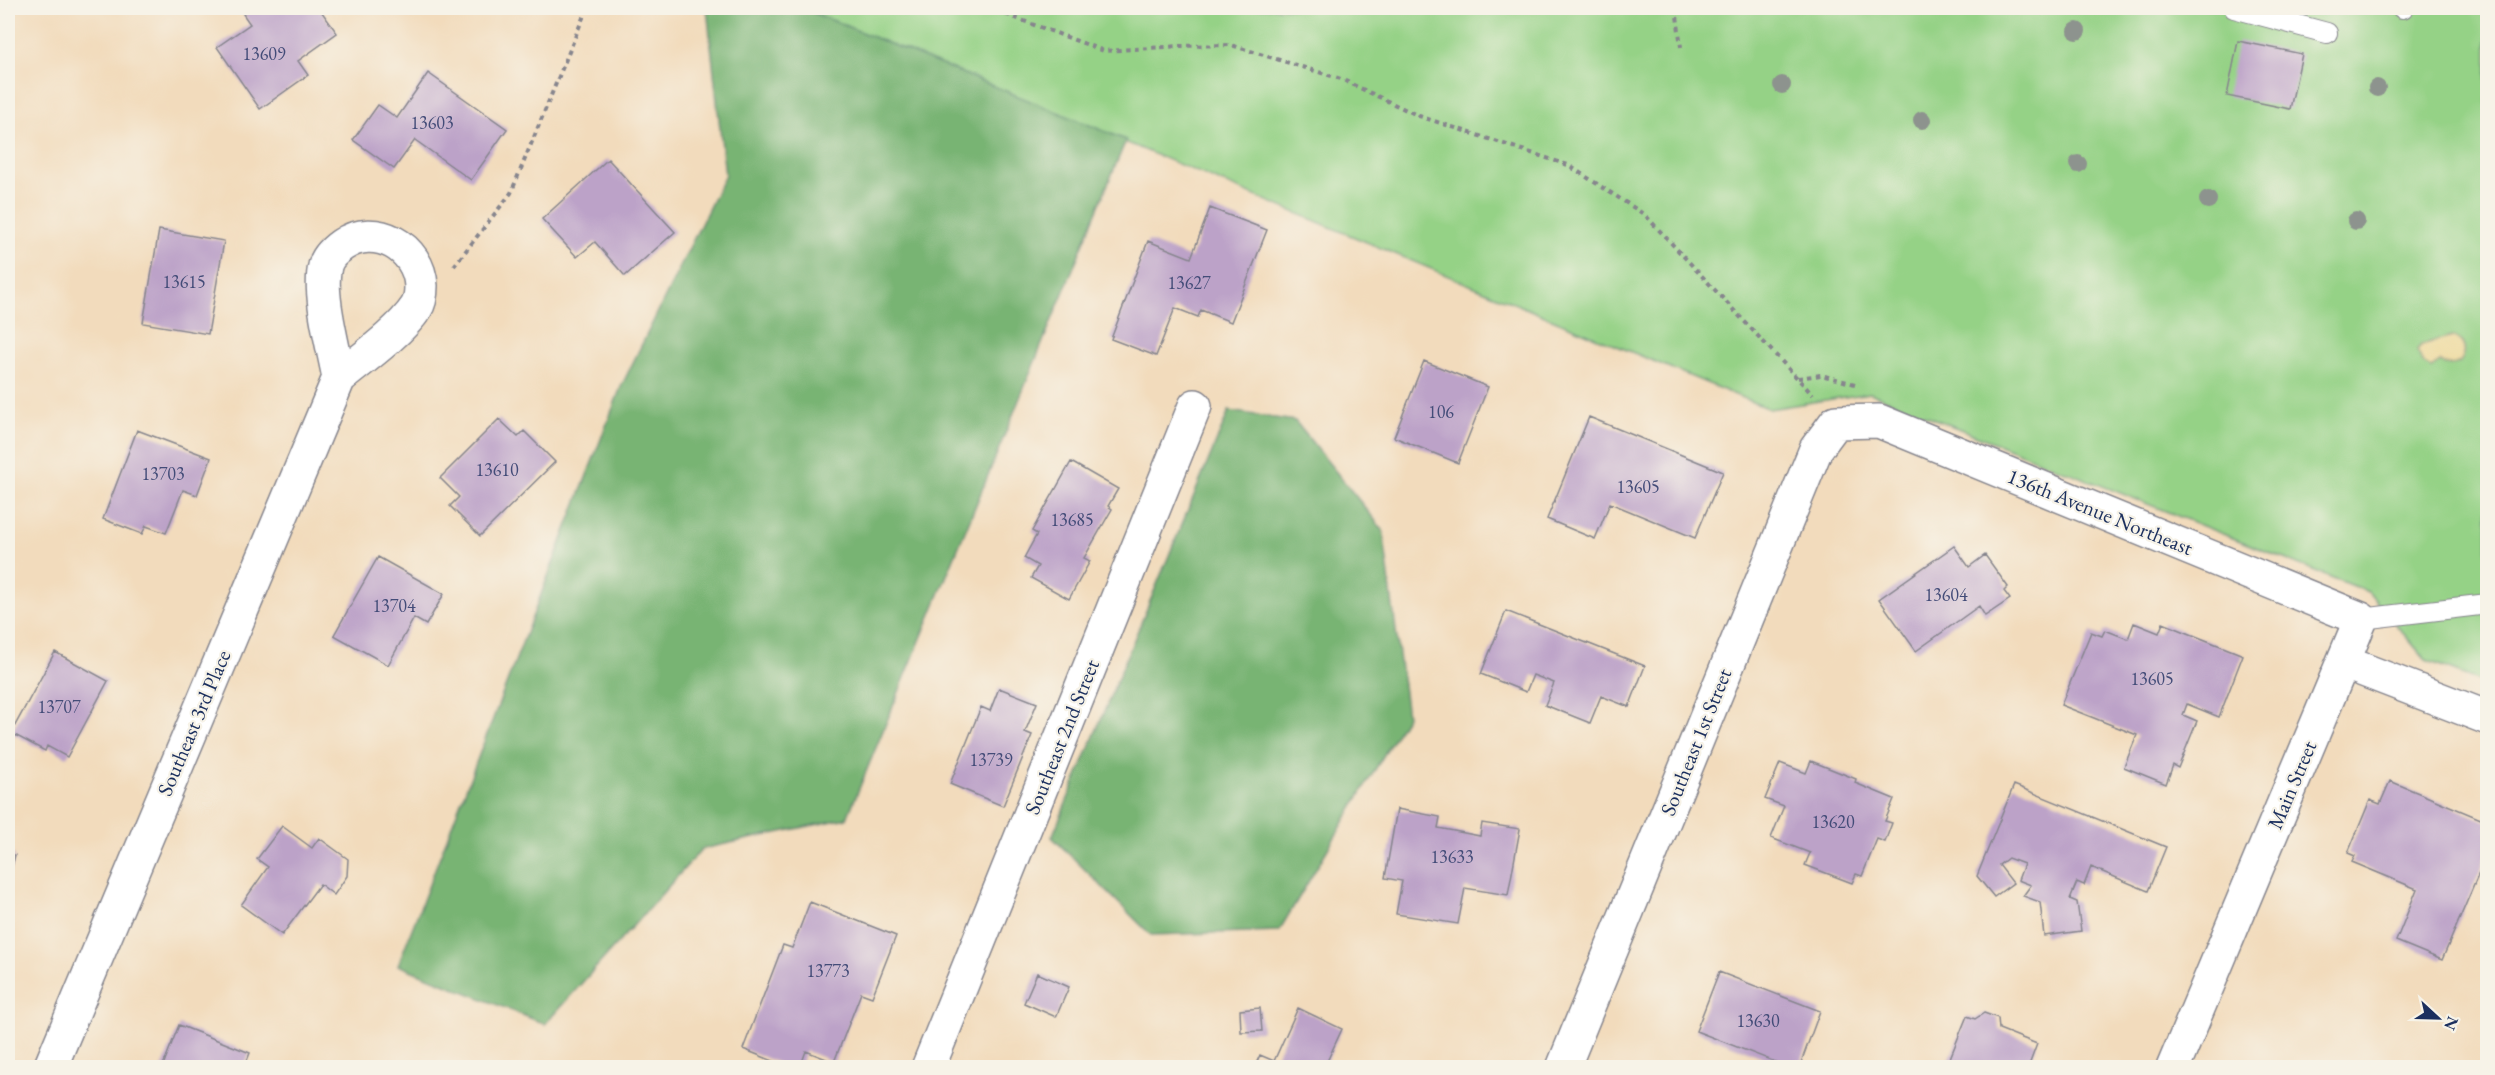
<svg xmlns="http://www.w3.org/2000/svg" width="2495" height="1075" font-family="'EB Garamond',serif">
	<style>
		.green { fill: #95d286; stroke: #588072; stroke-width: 1.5 }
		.forest { fill: #78b473; stroke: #4a7268; stroke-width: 1.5 }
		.sand { fill: #eeda9e; stroke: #84847e; stroke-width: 1.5 }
		.building { fill: #bca2c8 }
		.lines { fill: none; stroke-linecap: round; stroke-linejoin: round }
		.service-casing { stroke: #86858d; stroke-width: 22 }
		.minor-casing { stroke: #86858d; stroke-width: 36 }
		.path { stroke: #86858d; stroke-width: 4; stroke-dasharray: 4.5 4.5; stroke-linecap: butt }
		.service { stroke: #fff; stroke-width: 20 }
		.minor { stroke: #fff; stroke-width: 33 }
		.tree { fill: #8d938e }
		.labels { text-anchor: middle; stroke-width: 4.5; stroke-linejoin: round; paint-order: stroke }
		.number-label { font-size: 18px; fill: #434c78 }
		.street-label { font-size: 21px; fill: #1b2f5e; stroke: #f7f3e8 }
	</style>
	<rect width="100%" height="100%" fill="#f7f3e8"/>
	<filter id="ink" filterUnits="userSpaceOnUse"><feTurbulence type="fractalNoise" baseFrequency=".0167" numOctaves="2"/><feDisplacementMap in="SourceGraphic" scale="12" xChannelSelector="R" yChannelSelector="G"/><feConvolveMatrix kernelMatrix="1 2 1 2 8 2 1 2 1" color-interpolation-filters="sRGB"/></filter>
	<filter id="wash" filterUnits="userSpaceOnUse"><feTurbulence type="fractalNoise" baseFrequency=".008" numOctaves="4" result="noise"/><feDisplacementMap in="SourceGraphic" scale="24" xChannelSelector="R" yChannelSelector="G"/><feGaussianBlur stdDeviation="1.35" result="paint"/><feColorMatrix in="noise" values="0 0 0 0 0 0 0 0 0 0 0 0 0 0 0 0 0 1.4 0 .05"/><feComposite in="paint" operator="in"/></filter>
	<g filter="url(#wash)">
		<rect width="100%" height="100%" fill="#f2dbbc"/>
		<path class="green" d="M 802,8 L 2487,8 L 2487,684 L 2426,660 L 2368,592 L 1870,393 L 1769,409 Z"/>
		<path class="forest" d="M 707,8 L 802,8 L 1126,140 L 847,818 L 702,849 L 545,1024 L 398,965 L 621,387 L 725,175 Z
			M 1229,411 L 1295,421 L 1383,530 L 1407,716 L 1279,931 L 1151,935 L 1052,837 Z"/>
		<path class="sand" d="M 2452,336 C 2475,344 2463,374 2440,362 L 2431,368 L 2424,364 L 2417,351 L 2421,345 Z"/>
		<g id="blocks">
			<path class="building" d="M 253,8 L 319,8 L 337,33 L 298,61 L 308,75 L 260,109 L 217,47 L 250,24 L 243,14 Z
				M 2238,41 L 2302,54 L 2290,109 L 2227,96 Z
				M 428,73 L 507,129 L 471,180 L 415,140 L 394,169 L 353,140 L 378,105 L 397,118 Z
				M 608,159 L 675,232 L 625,276 L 595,242 L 577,257 L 542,219 Z
				M 1210,208 L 1267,230 L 1231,322 L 1201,310 L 1198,317 L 1175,308 L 1156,356 L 1111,339 L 1148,241 L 1191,258 Z
				M 159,230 L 224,241 L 208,334 L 143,323 Z
				M 1424,361 L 1488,387 L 1458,463 L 1394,437 Z
				M 1589,417 L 1723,472 L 1695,538 L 1610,503 L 1595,539 L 1547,519 Z
				M 499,419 L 518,437 L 524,431 L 555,462 L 480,536 L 450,506 L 459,497 L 440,478 Z
				M 137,430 L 211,458 L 197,495 L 183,490 L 166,533 L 146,526 L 142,534 L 103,519 Z
				M 1071,462 L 1118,489 L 1108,506 L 1112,509 L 1084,558 L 1090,561 L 1069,599 L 1031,578 L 1038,566 L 1024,558 L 1037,534 L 1032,531 Z
				M 1954,546 L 1969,567 L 1985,555 L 2008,587 L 2004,591 L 2010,599 L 1985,616 L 1979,606 L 1916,651 L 1879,599 Z
				M 378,557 L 444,594 L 426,625 L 414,618 L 388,665 L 334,635 Z
				M 1506,611 L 1645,666 L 1629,707 L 1601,696 L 1590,723 L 1545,705 L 1554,683 L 1533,675 L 1526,692 L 1481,674 Z
				M 2134,623 L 2159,633 L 2163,623 L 2243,655 L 2219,717 L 2187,704 L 2183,715 L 2197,721 L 2178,768 L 2173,765 L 2166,784 L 2124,767 L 2137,735 L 2061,705 L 2091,632 L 2102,636 L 2105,630 L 2128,639 Z
				M 55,652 L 108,681 L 67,757 L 47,746 L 45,751 L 11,733 Z
				M 999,688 L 1037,703 L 1025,732 L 1032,735 L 1003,806 L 950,784 L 981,707 L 990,711 Z
				M 1811,761 L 1856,779 L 1855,783 L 1894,799 L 1885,821 L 1892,823 L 1885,842 L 1877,839 L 1862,876 L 1856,874 L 1852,883 L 1805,865 L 1810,853 L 1771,838 L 1784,806 L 1765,799 L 1780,763 L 1806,773 Z
				M 2390,781 L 2488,822 L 2488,852 L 2442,960 L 2396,941 L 2417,889 L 2352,862 L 2355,856 L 2348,853 L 2370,800 L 2380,804 Z
				M 2014,785 L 2166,847 L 2148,891 L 2091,867 L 2084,885 L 2077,882 L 2070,899 L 2077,902 L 2081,931 L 2044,936 L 2040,902 L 2023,896 L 2031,885 L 2018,880 L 2024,864 L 2008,858 L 1999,865 L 2013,883 L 1994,897 L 1977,876 Z
				M 1397,809 L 1440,817 L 1438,828 L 1480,836 L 1482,823 L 1520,829 L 1508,895 L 1465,888 L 1458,924 L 1396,914 L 1402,881 L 1385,878 Z
				M 282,826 L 312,848 L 319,838 L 348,859 L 347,876 L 334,895 L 320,884 L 282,935 L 241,905 L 268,867 L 257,859 Z
				M 8,854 L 15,855 L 8,882 Z
				M 810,902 L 896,936 L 872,997 L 861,993 L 834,1062 L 806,1051 L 800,1068 L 791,1068 L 743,1049 L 783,945 L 792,948 Z
				M 1719,972 L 1820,1011 L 1799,1068 L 1791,1068 L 1696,1031 Z
				M 1037,973 L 1069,987 L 1056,1017 L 1024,1003 Z
				M 1260,1008 L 1262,1031 L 1241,1032 L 1240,1010 Z
				M 1298,1008 L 1342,1029 L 1324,1068 L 1254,1068 L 1260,1055 L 1274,1061 Z
				M 1984,1013 L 1998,1018 L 1999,1029 L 2037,1044 L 2028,1068 L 1946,1068 L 1967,1016 L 1975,1019 Z
				M 179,1025 L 250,1053 L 244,1068 L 162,1068 Z"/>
		</g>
	</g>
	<g filter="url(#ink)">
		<use href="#blocks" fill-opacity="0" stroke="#86858d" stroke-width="1.5"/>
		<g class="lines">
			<defs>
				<path id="service" d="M 2234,8 L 2327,33
					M 2402,8 L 2403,8
					M 2361,619 L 2488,604"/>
				<path id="minor" d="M 2343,662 L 2488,718
					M 50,1068 L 339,378 C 362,359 400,332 416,308 C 420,302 421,293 421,286 C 419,247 375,222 342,245 C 335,250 327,257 325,266 C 318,294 334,349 339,378
					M 928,1068 L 1195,406
					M 1563,1068 L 1816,449 L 1836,422 L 1879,421 L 2361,619 L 2173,1068"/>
			</defs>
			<use href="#service" class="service-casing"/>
			<use href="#minor" class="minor-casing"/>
			<path class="path" d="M 989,8 L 1104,51 L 1180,46 L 1231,45 L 1341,79 L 1419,116 L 1568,165 L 1645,215 L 1813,395
				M 1676,8 L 1681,47
				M 454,266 L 511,193 L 587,8
				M 1798,378 L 1821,375 L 1855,384"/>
			<use href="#service" class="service"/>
			<use href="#minor" class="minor"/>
		</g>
		<g class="tree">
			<circle cx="2077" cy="31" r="9"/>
			<circle cx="1782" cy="85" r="9"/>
			<circle cx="2377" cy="88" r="9"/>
			<circle cx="1922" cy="120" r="9"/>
			<circle cx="2078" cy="164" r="9"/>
			<circle cx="2208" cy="200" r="9"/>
			<circle cx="2356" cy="221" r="9"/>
		</g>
	</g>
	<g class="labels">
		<g class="number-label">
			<text x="264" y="60">13609</text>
			<text x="432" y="129">13603</text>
			<text x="184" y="288">13615</text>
			<text x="1189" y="289">13627</text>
			<text x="1441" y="418">106</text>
			<text x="497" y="476">13610</text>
			<text x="163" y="480">13703</text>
			<text x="1638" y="493">13605</text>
			<text x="1072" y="526">13685</text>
			<text x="1946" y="601">13604</text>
			<text x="394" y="612">13704</text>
			<text x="2152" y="685">13605</text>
			<text x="59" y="713">13707</text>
			<text x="991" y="766">13739</text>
			<text x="1833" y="828">13620</text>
			<text x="1452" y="863">13633</text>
			<text x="828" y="977">13773</text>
			<text x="1758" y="1027">13630</text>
		</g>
		<g class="street-label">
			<text transform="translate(2100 512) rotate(22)" y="7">136th Avenue Northeast</text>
			<text transform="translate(194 723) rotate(-67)" y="7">Southeast 3rd Place</text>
			<text transform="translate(1062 737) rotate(-68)" y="7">Southeast 2nd Street</text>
			<text transform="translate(1696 742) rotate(-68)" y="7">Southeast 1st Street</text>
			<text transform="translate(2292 785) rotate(-67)" y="7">Main Street</text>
		</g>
	</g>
	<rect width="2495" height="1075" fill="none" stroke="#f7f3e8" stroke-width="30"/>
	<g transform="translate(2438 1018) rotate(112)" stroke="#f7f3e8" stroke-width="4.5" paint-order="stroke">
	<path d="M0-4.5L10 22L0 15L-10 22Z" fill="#1b2f5e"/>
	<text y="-9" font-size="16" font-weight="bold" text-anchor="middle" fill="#1b2f5e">N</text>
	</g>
</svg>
